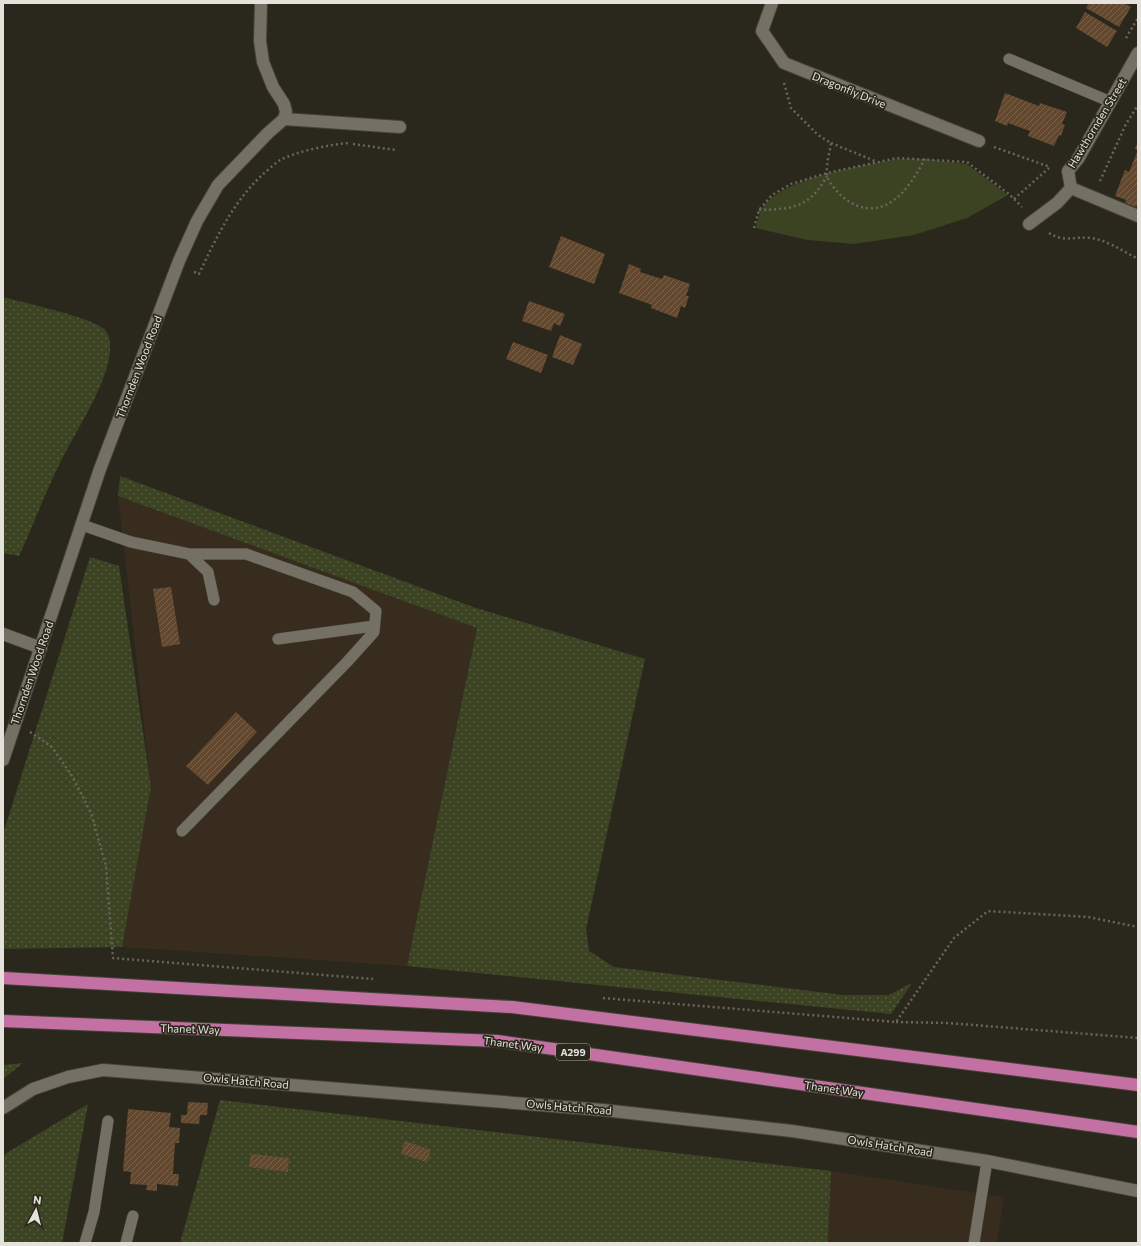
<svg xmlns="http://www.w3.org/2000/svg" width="1141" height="1246" font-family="Commissioner,sans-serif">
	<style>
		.industrial { fill: #372c1d }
		.grass { fill: url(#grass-dots) }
		.green { fill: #3c4323 }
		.building { fill: url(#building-hatch) }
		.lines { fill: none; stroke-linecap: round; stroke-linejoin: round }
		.service-casing { stroke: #454239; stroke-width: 12 }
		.minor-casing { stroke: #454239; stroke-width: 14 }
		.tertiary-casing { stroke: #454239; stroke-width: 14 }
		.trunk-casing { stroke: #454239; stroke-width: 14 }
		.path { stroke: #69665c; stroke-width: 2.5; stroke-dasharray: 2 3; stroke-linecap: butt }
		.service { stroke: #747064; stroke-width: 11 }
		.minor { stroke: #747064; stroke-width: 12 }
		.tertiary { stroke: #747064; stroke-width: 12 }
		.trunk { stroke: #c371a2; stroke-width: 12 }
		.labels { text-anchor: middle; stroke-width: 3.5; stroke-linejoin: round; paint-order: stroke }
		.shield { fill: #2a271c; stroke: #acaaa2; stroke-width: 1 }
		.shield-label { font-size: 10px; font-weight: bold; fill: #e4e2db }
		.street-label { font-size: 11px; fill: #e4e2db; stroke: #2a271c }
	</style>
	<defs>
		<pattern id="grass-dots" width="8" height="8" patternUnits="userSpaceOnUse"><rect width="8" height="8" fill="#3c4323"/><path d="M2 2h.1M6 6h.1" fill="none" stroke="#585e42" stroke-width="1.8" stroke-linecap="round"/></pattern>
		<pattern id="building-hatch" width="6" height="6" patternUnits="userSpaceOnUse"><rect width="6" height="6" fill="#62482e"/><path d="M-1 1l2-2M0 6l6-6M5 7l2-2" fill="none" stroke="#78624c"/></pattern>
	</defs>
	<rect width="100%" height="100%" fill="#2a271c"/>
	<path class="industrial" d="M 118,496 L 477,628 L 407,966 L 122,947 L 151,787 Z
		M 831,1171 L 1004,1197 L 997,1243 L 828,1243 Z"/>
	<path class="grass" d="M 3,297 C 21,302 99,319 106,331 C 125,359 75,432 62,459 C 46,490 34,524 19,556 L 3,553 Z
		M 120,476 L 473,607 L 645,659 L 586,929 L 589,951 L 614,967 L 843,995 L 889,995 L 912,983 L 891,1014 L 407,966 L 477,628 L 118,496 Z
		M 90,557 L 119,566 L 151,787 L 122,947 L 3,949 L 3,834 Z
		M 23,1063 L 3,1079 L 3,1065 Z
		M 220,1100 L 831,1171 L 828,1243 L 180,1243 Z
		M 88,1104 L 62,1243 L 3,1243 L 3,1161 L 5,1154 Z"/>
	<path class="green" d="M 897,159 L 925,159 L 967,164 L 1008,195 L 967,218 L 914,235 L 854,244 L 807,240 L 756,228 C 758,219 760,210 766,203 C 791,176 862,166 897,159 Z"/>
	<path class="building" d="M 1089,3 L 1124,3 L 1131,7 L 1119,27 L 1086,8 Z
		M 1085,12 L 1117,31 L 1107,47 L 1076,28 Z
		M 1005,93 L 1039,106 L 1040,103 L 1067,112 L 1062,124 L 1065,125 L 1061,136 L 1059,135 L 1054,146 L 1028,136 L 1030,131 L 1008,123 L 1007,126 L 995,121 Z
		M 1138,141 L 1138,204 L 1136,207 L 1125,203 L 1126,200 L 1115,196 L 1125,170 L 1129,172 L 1138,150 L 1135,149 Z
		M 561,236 L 605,254 L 594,284 L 549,267 Z
		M 629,264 L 641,269 L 640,272 L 662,279 L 664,275 L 690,284 L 686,296 L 689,296 L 685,308 L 681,306 L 677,318 L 651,308 L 652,305 L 619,293 Z
		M 529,301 L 565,314 L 560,326 L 554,323 L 551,331 L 522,321 Z
		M 560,335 L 582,344 L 573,365 L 552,357 Z
		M 513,342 L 548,355 L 541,373 L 506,359 Z
		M 171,587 L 180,644 L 162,647 L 153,589 Z
		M 236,712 L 257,732 L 208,785 L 186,766 Z
		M 188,1102 L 208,1103 L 207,1115 L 200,1115 L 199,1124 L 181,1123 L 181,1115 L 187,1115 Z
		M 128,1109 L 171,1113 L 169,1127 L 180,1128 L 179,1143 L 175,1143 L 173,1174 L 179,1174 L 178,1186 L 157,1184 L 157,1191 L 146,1190 L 147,1185 L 130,1184 L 131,1172 L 123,1171 Z
		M 405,1141 L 431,1150 L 427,1162 L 401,1154 Z
		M 251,1154 L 289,1158 L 288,1172 L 249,1167 Z"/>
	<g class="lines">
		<defs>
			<path id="service" d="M 1009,59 L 1111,102
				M 82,525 L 131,542 L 189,554 L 246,554 L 353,592 L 376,611 L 374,632 L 347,662 L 182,831
				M 189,554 L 208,572 L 214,600
				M 278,639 L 374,626
				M 85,1243 L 94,1212 L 108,1121
				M 126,1243 L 133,1216
				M 974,1243 L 987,1161"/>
			<path id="minor" d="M 772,3 L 762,31 L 784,63 L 979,141
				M 1071,188 L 1138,216
				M 3,634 L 41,648"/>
			<path id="tertiary" d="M 284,119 L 400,127
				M 1029,224 L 1057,203 L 1071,188 L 1068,171 L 1078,159 L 1138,53
				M 3,760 L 100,469 L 179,261 L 197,221 L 218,185 L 268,133 L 284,119 L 286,112 L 284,104 L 273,87 L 263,62 L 260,41 L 261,3
				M 3,1108 L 33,1089 L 68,1077 L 103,1070 L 603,1110 L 792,1131 L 987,1161 L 1138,1191"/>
			<path id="trunk" d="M 3,978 L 512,1007 L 1138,1085
				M 3,1021 L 497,1041 L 1138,1132"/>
		</defs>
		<use href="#service" class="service-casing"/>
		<use href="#minor" class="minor-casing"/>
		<use href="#tertiary" class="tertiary-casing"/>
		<use href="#trunk" class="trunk-casing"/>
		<path class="path" d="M 1126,38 L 1138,18
			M 784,83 L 791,108 L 818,135 L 831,143 C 830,152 826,163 827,173 C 827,179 831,184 835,189 C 850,207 873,216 894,200 C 907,191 917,173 925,159
			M 831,143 L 875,161
			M 353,144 L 396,150
			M 994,147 L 1050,167
			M 1100,181 L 1126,124 L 1138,105
			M 1014,199 L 1049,168
			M 759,210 C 793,209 809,208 827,176
			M 754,228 L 759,210 L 772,195 L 791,184 L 827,173 L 897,158 L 967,162 L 1009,194 L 1022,207
			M 1049,233 C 1065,243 1075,236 1092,238 C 1108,241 1123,251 1138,259
			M 194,272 L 199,274 C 216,238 232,204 261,176 C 267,171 274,164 280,160 C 298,151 328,145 348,143
			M 30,732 L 52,747 L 72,776 L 91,813 L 106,866 L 113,958 L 373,979
			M 603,998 L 896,1022 L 954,938 L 988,911 L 1088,917 L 1138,927
			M 896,1022 L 948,1023 L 1138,1038"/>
		<use href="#service" class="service"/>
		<use href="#minor" class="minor"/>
		<use href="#tertiary" class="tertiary"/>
		<use href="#trunk" class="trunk"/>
	</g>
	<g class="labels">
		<rect class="shield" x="556" y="1044" width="34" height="16" rx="3"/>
		<g class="shield-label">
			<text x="573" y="1056">A299</text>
		</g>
		<g class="street-label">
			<text transform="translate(849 90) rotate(22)" y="4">Dragonfly Drive</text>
			<text transform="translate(1097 123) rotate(-59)" y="4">Hawthornden Street</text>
			<text transform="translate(139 367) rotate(-69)" y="4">Thornden Wood Road</text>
			<text transform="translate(32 673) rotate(-71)" y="4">Thornden Wood Road</text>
			<text transform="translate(190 1029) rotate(2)" y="4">Thanet Way</text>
			<text transform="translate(513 1044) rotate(7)" y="4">Thanet Way</text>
			<text transform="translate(246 1081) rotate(5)" y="4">Owls Hatch Road</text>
			<text transform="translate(834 1089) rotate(8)" y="4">Thanet Way</text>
			<text transform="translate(569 1107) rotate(5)" y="4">Owls Hatch Road</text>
			<text transform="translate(890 1146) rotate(9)" y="4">Owls Hatch Road</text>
		</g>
	</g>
	<rect width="1141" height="1246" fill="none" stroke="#e4e2db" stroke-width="8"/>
	<g transform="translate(36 1210) rotate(7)" stroke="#2a271c" stroke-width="3" paint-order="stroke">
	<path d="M0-3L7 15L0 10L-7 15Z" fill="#e4e2db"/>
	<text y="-6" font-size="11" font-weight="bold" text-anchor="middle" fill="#e4e2db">N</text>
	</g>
</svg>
